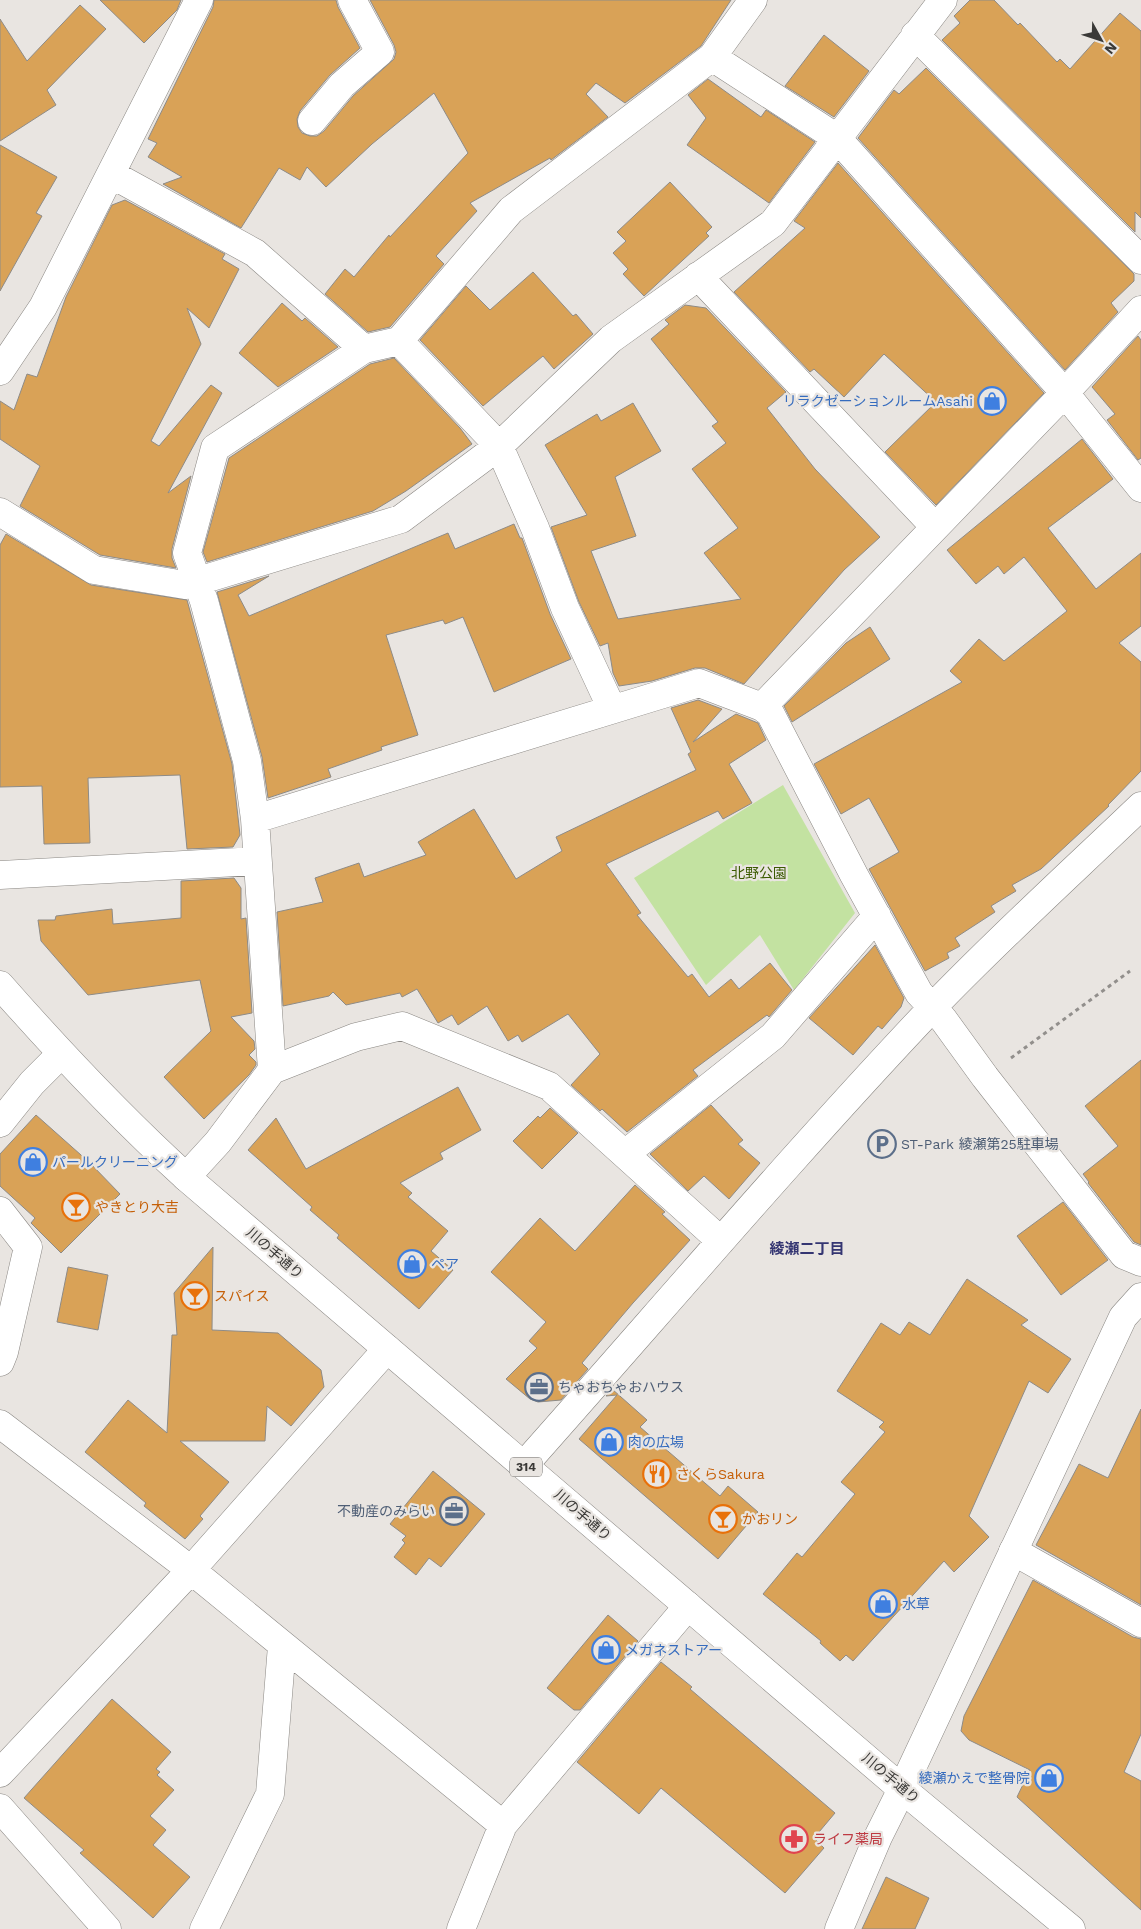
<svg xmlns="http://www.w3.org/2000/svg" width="1141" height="1929" font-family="'Work Sans','Noto Sans JP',sans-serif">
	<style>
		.green { fill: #c3e2a1 }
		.building { fill: #d9a257; stroke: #8e8b87 }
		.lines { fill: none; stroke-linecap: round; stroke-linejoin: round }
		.minor-casing { stroke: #8a8783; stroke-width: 29 }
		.major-casing { stroke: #8a8783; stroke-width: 29 }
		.path { stroke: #928f8c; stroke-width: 3; stroke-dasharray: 4 4; stroke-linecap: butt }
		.minor { stroke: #fff; stroke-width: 28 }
		.major { stroke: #fff; stroke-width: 28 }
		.labels { text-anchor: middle; stroke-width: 4.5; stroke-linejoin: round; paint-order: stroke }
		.shield { fill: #e9e5e1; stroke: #6e6d6a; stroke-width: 1 }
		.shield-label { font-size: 12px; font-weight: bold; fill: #3a3937 }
		.shop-label { font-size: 14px; fill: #366cbe; stroke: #e9e5e1; text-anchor: start }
		.park-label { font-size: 14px; fill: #3b5a00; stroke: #e9e5e1 }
		.service-label { font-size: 14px; fill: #4e5e75; stroke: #e9e5e1; text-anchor: start }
		.food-label { font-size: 14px; fill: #c56008; stroke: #e9e5e1; text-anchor: start }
		.street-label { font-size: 14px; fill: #3a3937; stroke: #e9e5e1 }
		.health-label { font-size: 14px; fill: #be3a42; stroke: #e9e5e1; text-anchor: start }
		.neighbourhood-label { font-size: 15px; font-weight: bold; fill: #353672; stroke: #e9e5e1 }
	</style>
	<rect width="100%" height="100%" fill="#e9e5e1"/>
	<path class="green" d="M 783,785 L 855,913 L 794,990 L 760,935 L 706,985 L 634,878 Z"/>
	<path class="building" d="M 100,0 L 181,0 L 177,10 L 144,43 Z
		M 214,0 L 336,0 L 338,7 L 360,48 L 330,75 L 300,111 L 297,119 L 298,127 L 302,133 L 310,136 L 317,136 L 324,131 L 353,96 L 394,59 L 396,52 L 394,45 L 370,0 L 731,0 L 701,46 L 625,103 L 596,83 L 586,94 L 608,117 L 551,160 L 550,158 L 470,203 L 477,211 L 436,256 L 444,264 L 390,327 L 368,332 L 325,294 L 345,269 L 354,277 L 389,235 L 390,237 L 468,153 L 434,93 L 372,144 L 326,187 L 307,167 L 300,180 L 279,168 L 241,228 L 163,184 L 182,177 L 148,157 L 157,143 L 148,139 L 213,7 Z
		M 970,0 L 994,0 L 1018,25 L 1020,23 L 1057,62 L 1060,59 L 1070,69 L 1120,13 L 1141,31 L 1141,218 L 1135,212 L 1135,232 L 942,40 L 960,23 L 954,16 Z
		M 80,5 L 106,29 L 47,90 L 56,105 L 0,141 L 0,19 L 27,61 Z
		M 824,35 L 869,71 L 834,117 L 785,86 Z
		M 926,68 L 1134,274 L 1134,281 L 1111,303 L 1118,312 L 1065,370 L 858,138 L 894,90 L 899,94 Z
		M 708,79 L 761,117 L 766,110 L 815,142 L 769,203 L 687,145 L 706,118 L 688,95 Z
		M 0,145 L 57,177 L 36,213 L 42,216 L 0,291 Z
		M 838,163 L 1044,393 L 936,505 L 885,452 L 936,402 L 884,354 L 844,397 L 814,369 L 810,372 L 734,292 L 805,228 L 794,221 Z
		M 670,182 L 712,227 L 706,233 L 709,236 L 644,296 L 623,274 L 628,269 L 613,253 L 626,241 L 617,232 Z
		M 125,200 L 225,254 L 222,259 L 239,269 L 209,328 L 187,308 L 201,344 L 151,441 L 159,446 L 211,385 L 222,393 L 168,493 L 191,476 L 172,549 L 172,558 L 176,568 L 100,555 L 20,506 L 40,466 L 0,439 L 0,401 L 14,410 L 27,374 L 37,377 L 66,297 L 112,205 Z
		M 533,272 L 573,316 L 576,314 L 593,334 L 554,369 L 543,356 L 483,406 L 420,340 L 466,286 L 490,310 Z
		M 282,303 L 302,321 L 305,318 L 338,347 L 278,387 L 239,353 Z
		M 685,305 L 706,308 L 786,392 L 767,408 L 815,469 L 880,537 L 844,570 L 744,684 L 705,668 L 695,668 L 652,681 L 619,686 L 613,673 L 608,643 L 600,646 L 579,602 L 551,527 L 587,515 L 545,445 L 597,414 L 601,421 L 633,403 L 661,451 L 615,477 L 636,536 L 591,551 L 618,619 L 741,599 L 704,553 L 738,528 L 692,469 L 726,443 L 712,426 L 718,422 L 651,339 L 669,324 L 665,320 Z
		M 1138,336 L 1141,340 L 1141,458 L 1138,460 L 1107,420 L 1115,414 L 1092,387 Z
		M 394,358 L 460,428 L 472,444 L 406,491 L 373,511 L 207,562 L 203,552 L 229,458 L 370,364 Z
		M 1082,439 L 1113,479 L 1048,528 L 1096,589 L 1141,553 L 1141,626 L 1119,643 L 1141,662 L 1141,771 L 1108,805 L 1109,806 L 1041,869 L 1012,885 L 1016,891 L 991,906 L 995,912 L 955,938 L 960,946 L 947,953 L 949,958 L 925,971 L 869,869 L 899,852 L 869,798 L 841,814 L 814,764 L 962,682 L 950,671 L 979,639 L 1004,661 L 1067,611 L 1024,557 L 1004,574 L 998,566 L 976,584 L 947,550 Z
		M 514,524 L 520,538 L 522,538 L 550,614 L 571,659 L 494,692 L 463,617 L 445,624 L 443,620 L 386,635 L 418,735 L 381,747 L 382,750 L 328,769 L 331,777 L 268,798 L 262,757 L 217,592 L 269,576 L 238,595 L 249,616 L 448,533 L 455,549 Z
		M 6,534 L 91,585 L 187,600 L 232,764 L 240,835 L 233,847 L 187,849 L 180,775 L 88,778 L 90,843 L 44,844 L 42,786 L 0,787 L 0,545 Z
		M 870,627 L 890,659 L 792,722 L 784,706 L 846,643 Z
		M 698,700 L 722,709 L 693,742 L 736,714 L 758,723 L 766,740 L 729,764 L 752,803 L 723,819 L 718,811 L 606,864 L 641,913 L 637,915 L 688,977 L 692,974 L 709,997 L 731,979 L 739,989 L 770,963 L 792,990 L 769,1017 L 767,1015 L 693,1070 L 698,1076 L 627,1132 L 602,1109 L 600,1111 L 571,1085 L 600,1054 L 568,1014 L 522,1042 L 518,1035 L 508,1041 L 487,1006 L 458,1025 L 452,1015 L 438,1023 L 417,989 L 402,997 L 400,993 L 346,1005 L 333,992 L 329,996 L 283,1006 L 277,912 L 323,902 L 315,878 L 359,863 L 364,877 L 426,855 L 418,842 L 474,809 L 516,879 L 562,851 L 556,837 L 696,770 L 688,754 L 691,752 L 671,708 Z
		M 234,878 L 241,888 L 241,919 L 246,918 L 252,1013 L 231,1017 L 254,1041 L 255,1049 L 249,1055 L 256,1062 L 256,1065 L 249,1075 L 204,1119 L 164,1077 L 211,1031 L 200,980 L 88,995 L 41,941 L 38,920 L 55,920 L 56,916 L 112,909 L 113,924 L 181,918 L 181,881 Z
		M 875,945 L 904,998 L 901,1007 L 882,1029 L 878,1026 L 853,1055 L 809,1018 Z
		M 1141,1060 L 1141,1245 L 1134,1242 L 1088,1183 L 1089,1182 L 1083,1174 L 1118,1146 L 1085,1106 Z
		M 458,1087 L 481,1130 L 440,1153 L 443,1159 L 400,1183 L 412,1193 L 408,1197 L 448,1231 L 431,1251 L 453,1270 L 419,1309 L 337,1238 L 339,1235 L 310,1210 L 312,1207 L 248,1150 L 276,1118 L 306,1169 Z
		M 711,1105 L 743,1140 L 738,1144 L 760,1163 L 729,1199 L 704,1176 L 688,1191 L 650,1154 Z
		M 550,1108 L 578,1133 L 542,1169 L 513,1141 L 538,1116 L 540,1118 Z
		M 36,1115 L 90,1163 L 120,1194 L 61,1253 L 31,1223 L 35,1218 L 0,1186 L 0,1154 Z
		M 635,1185 L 665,1212 L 662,1214 L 690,1240 L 633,1303 L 582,1363 L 588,1369 L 561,1400 L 538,1402 L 530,1399 L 506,1379 L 537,1348 L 529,1341 L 546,1322 L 491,1272 L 540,1218 L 575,1251 Z
		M 1063,1202 L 1108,1260 L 1061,1295 L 1017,1236 Z
		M 213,1247 L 212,1330 L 278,1333 L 321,1370 L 324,1387 L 291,1426 L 267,1406 L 265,1441 L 180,1441 L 229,1482 L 200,1516 L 203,1519 L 185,1539 L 144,1506 L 146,1503 L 85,1452 L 128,1400 L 167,1433 L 172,1335 L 177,1335 L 174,1293 Z
		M 68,1267 L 108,1275 L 98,1330 L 57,1322 Z
		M 967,1279 L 1028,1320 L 1021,1325 L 1071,1359 L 1048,1393 L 1029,1381 L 969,1516 L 989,1537 L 954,1572 L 944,1561 L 853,1661 L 846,1655 L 840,1661 L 820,1643 L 821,1641 L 763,1594 L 797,1553 L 802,1557 L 855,1494 L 841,1482 L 885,1432 L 879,1427 L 884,1422 L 837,1391 L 881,1323 L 900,1335 L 909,1322 L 930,1335 Z
		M 612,1389 L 647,1420 L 640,1427 L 720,1496 L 728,1486 L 758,1512 L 718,1559 L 579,1439 L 617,1395 L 606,1396 Z
		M 1141,1409 L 1141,1605 L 1036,1545 L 1079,1464 L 1108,1478 Z
		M 433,1471 L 485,1514 L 441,1567 L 429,1558 L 416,1575 L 394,1557 L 405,1543 L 402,1540 L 406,1536 L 390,1524 Z
		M 1033,1580 L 1133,1637 L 1141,1639 L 1141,1734 L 1124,1772 L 1141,1781 L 1141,1910 L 1017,1797 L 1030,1770 L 969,1740 L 961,1731 L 964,1716 Z
		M 608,1615 L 638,1641 L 580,1710 L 574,1710 L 547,1688 Z
		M 661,1662 L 692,1687 L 690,1689 L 835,1813 L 814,1838 L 824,1848 L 785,1893 L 661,1788 L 639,1814 L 577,1762 Z
		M 112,1699 L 171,1752 L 156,1769 L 160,1772 L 157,1775 L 174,1790 L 150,1816 L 166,1830 L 153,1845 L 190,1877 L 153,1918 L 80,1853 L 84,1850 L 24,1798 Z
		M 886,1877 L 929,1898 L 915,1929 L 862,1929 Z"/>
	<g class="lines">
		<defs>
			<path id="minor" d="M 915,35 L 1141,260
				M 712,57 L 837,138 L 1064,392 L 1141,488
				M 312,121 L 342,85 L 380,52 L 352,0
				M 111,174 L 255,253 L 364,349
				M 698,276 L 935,527
				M 399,341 L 499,446 L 535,528 L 565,608 L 612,709
				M 0,371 L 43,307 L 199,0
				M 0,512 L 94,570 L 185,585 L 401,519 L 499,446 L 611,339 L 773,223 L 943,0
				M 762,707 L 1059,399 L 1141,310
				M 255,819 L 699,683 L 762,707 L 770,713 L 854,875 L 919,993 L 943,1019 L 985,1077 L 1124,1255 L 1141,1262
				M 0,875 L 257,861
				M 272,1070 L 255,819 L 247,761 L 204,601 L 187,553 L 215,448 L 364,349 L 399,341 L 511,210 L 712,57 L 753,0
				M 0,1123 L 32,1083 L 61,1054
				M 625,1154 L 773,1036 L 877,916
				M 186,1177 L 218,1142 L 272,1070 L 356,1037 L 402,1026 L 549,1086 L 721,1241
				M 0,1211 L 28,1247 L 4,1352 L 0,1362
				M 0,1424 L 191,1570 L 503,1825
				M 524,1465 C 660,1312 792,1156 932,1008 C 999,938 1071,873 1141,806
				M 1013,1551 L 1141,1623
				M 0,1773 L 191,1570 L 387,1349
				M 0,1808 L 107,1929
				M 204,1929 L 270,1794 L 282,1646
				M 461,1929 L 503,1825 L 688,1606
				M 839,1929 L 878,1837 L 902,1789"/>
			<path id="major" d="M 0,985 C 59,1052 120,1117 186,1177 L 902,1789 L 1071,1929
				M 902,1789 L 1123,1317 L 1141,1297"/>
		</defs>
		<use href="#minor" class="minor-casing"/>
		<use href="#major" class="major-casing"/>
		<path class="path" d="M 1011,1058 L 1130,971"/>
		<use href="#minor" class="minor"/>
		<use href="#major" class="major"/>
	</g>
	<defs>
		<symbol id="shop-ring" viewBox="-11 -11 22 22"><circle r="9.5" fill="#e9e5e1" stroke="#3f7fe0" stroke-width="1.5"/><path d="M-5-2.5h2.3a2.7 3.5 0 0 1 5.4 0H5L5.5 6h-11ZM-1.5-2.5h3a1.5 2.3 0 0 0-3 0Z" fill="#3f7fe0"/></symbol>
		<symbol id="parking-ring" viewBox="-11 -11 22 22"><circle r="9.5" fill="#e9e5e1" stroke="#5c6f8a" stroke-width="1.5"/><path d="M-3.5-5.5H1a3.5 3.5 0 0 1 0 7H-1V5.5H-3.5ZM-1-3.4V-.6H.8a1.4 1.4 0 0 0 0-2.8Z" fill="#5c6f8a"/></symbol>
		<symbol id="bar-ring" viewBox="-11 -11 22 22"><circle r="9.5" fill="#e9e5e1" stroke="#e8710a" stroke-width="1.5"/><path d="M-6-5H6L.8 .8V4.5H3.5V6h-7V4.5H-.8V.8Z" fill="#e8710a"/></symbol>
		<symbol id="office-ring" viewBox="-11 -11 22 22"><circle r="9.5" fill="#e9e5e1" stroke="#5c6f8a" stroke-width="1.5"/><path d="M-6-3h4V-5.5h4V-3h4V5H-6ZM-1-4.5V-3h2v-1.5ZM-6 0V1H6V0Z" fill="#5c6f8a"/></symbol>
		<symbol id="restaurant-ring" viewBox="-11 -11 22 22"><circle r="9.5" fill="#e9e5e1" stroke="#e8710a" stroke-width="1.5"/><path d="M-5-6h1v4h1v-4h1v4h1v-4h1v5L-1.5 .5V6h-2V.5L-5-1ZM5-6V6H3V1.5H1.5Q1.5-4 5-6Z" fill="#e8710a"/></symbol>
		<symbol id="pharmacy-ring" viewBox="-11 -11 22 22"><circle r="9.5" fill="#e9e5e1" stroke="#e0444e" stroke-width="1.5"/><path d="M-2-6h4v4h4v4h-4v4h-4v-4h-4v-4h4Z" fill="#e0444e"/></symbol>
	</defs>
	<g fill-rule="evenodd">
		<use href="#shop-ring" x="976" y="385" width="32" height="32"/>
		<use href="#parking-ring" x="866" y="1128" width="32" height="32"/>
		<use href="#shop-ring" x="17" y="1146" width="32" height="32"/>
		<use href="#bar-ring" x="60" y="1191" width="32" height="32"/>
		<use href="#shop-ring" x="396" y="1248" width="32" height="32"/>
		<use href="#bar-ring" x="179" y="1280" width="32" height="32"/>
		<use href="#office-ring" x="523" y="1371" width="32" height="32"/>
		<use href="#shop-ring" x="593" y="1426" width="32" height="32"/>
		<use href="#restaurant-ring" x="641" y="1458" width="32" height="32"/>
		<use href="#office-ring" x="438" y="1495" width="32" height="32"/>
		<use href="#bar-ring" x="707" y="1503" width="32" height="32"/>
		<use href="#shop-ring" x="867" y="1588" width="32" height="32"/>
		<use href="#shop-ring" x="590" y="1634" width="32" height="32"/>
		<use href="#shop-ring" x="1033" y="1762" width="32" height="32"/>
		<use href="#pharmacy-ring" x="778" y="1823" width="32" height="32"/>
	</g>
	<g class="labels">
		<rect class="shield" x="510" y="1457.5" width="32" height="19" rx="4"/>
		<g class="shield-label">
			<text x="526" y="1471">314</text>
		</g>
		<g class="shop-label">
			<text x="973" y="406" text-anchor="end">リラクゼーションルームAsahi</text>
			<text x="52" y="1167">パールクリーニング</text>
			<text x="431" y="1269">ペア</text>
			<text x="628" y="1447">肉の広場</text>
			<text x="902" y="1609">水草</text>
			<text x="625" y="1655">メガネストアー</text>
			<text x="1030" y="1783" text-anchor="end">綾瀬かえで整骨院</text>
		</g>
		<g class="park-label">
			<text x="759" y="878">北野公園</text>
		</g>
		<g class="service-label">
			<text x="901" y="1149">ST-Park 綾瀬第25駐車場</text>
			<text x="558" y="1392">ちゃおちゃおハウス</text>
			<text x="435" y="1516" text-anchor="end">不動産のみらい</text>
		</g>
		<g class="food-label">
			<text x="95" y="1212">やきとり大吉</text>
			<text x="214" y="1301">スパイス</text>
			<text x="676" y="1479">さくらSakura</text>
			<text x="742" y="1524">かおリン</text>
		</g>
		<g class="street-label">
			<text transform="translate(275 1253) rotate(41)" y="5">川の手通り</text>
			<text transform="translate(583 1515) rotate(41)" y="5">川の手通り</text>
			<text transform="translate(891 1778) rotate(40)" y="5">川の手通り</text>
		</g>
		<g class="health-label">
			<text x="813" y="1844">ライフ薬局</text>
		</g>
		<g class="neighbourhood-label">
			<text x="807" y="1254">綾瀬二丁目</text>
		</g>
	</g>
	<g transform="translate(1101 40) rotate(130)" stroke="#e9e5e1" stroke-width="4" paint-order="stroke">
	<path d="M0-4L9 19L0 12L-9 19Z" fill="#3a3937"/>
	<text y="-8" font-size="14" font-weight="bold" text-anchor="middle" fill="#3a3937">N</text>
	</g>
</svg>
